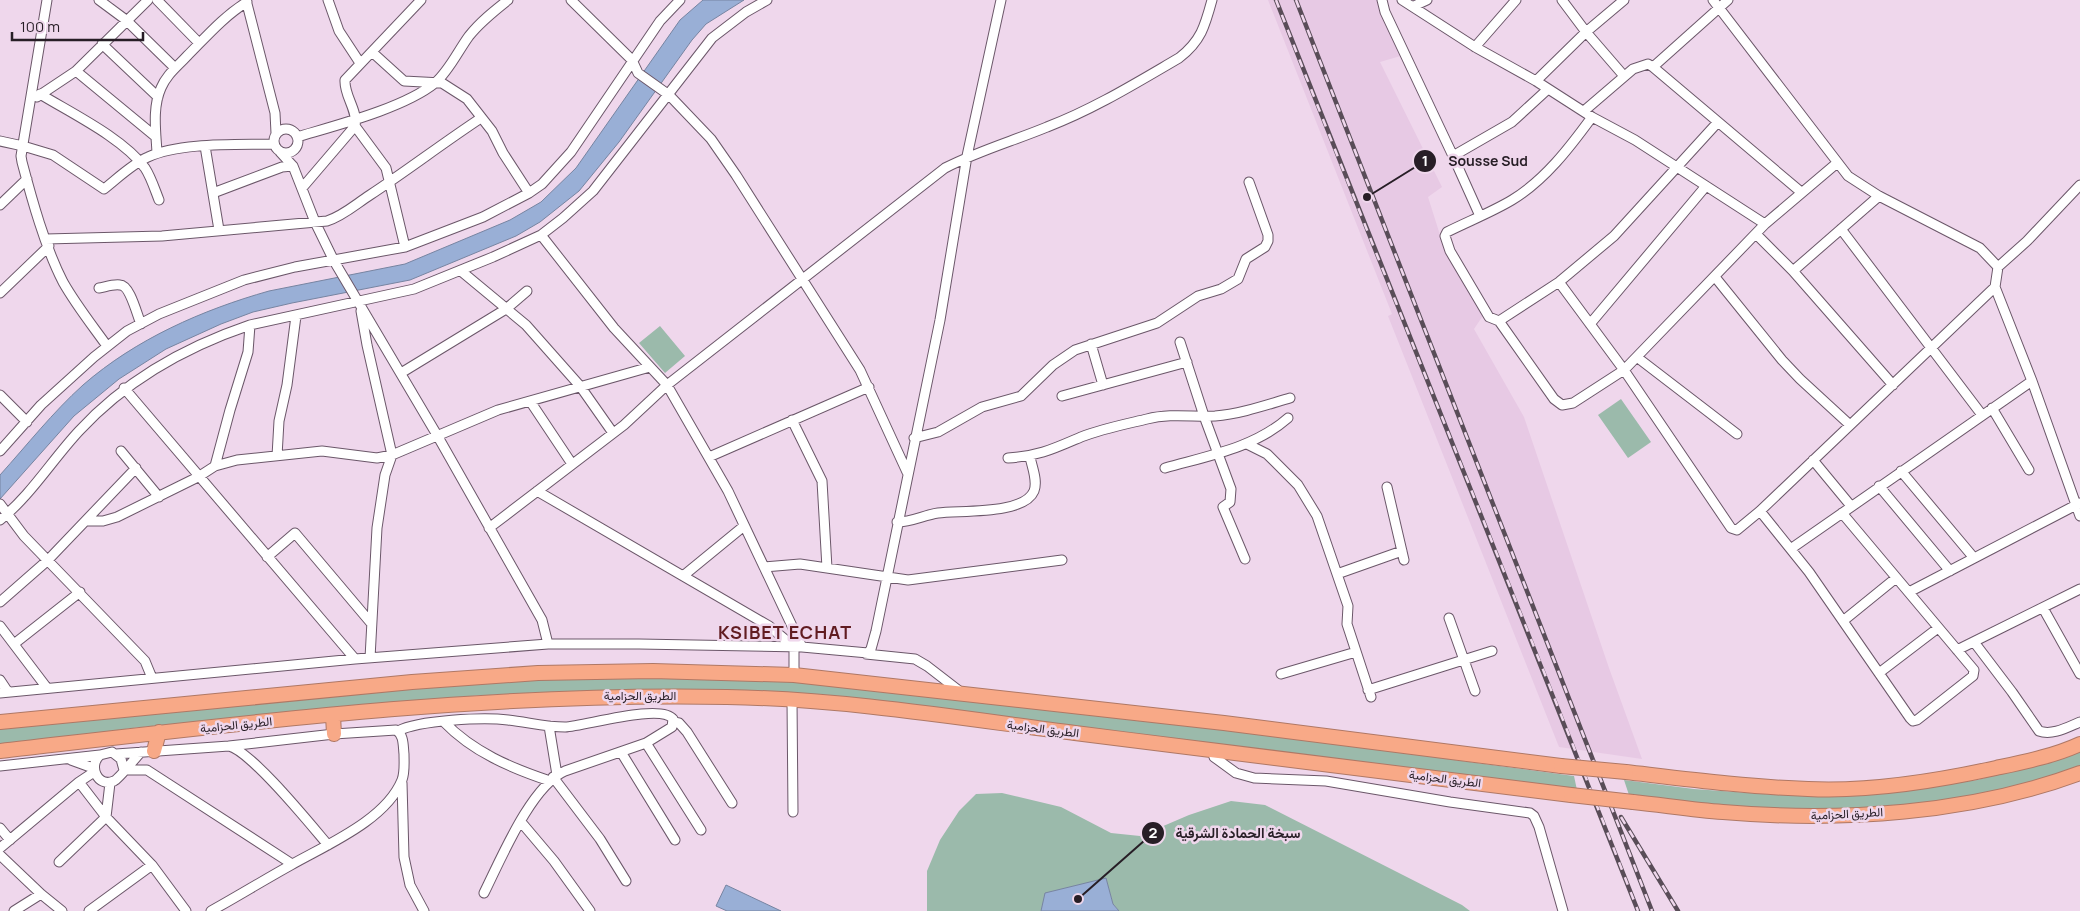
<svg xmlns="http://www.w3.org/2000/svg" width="2080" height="911" font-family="Manrope,Vazirmatn,sans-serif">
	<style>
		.built { fill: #e7c9e4 }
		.green { fill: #9bbaab }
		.water { fill: #99afd6; stroke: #7784a1 }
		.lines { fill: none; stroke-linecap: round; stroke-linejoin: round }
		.minor-casing { stroke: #6b5769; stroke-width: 11 }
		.highway-casing { stroke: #af7865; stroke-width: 16 }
		.minor { stroke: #fff; stroke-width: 9 }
		.highway { stroke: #f8a987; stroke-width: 14 }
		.rail-casing { stroke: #594d58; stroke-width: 4.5 }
		.rail { stroke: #efd7ec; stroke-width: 2.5; stroke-dasharray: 8; stroke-linecap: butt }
		.highway-bridge-casing { stroke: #af7865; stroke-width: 16; stroke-linecap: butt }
		.highway-bridge { stroke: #f8a987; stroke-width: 14 }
		.labels { text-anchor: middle; stroke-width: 5; stroke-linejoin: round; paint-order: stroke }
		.street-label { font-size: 12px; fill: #271e26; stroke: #efd7ec }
		.district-label { font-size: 18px; font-weight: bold; letter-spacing: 1px; fill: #611c21; stroke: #efd7ec }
		.leader { fill: none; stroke: #271e26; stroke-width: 2 }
		.callout-dot { fill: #271e26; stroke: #efd7ec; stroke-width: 2 }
		.mark-label { font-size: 15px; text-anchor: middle; font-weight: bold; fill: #fff }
		.callout-label { font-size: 14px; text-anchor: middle; font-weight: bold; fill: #271e26; stroke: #efd7ec; stroke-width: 5; stroke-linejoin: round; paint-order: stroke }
	</style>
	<rect width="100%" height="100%" fill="#efd7ec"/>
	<path class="built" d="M 1268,0 L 1378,0 L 1404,55 L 1380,62 L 1442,187 L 1428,197 L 1441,238 L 1484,314 L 1474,329 L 1524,417 L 1609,668 L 1642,759 L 1559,747 L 1388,316 L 1392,314 Z"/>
	<path class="green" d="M 660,326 L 685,356 L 665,373 L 639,343 Z
		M 1621,399 L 1651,442 L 1628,458 L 1598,415 Z
		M 661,675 L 816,682 L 1232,730 L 1574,776 L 1577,790 L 661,691 L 548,692 L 471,696 L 133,728 L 0,746 L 0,726 L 131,711 L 547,677 Z
		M 2080,752 L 2080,768 L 2055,778 L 1984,794 L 1897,807 L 1761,810 L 1629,795 L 1624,780 L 1694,789 L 1764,794 L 1820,796 L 1879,793 L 1977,780 Z
		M 1002,793 L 1061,807 L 1111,833 L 1140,836 L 1189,815 L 1231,801 L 1265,805 L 1462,905 L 1470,911 L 1119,911 L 1113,904 L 1106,879 L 1046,893 L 1041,911 L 927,911 L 927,871 L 940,840 L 959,811 L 976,794 Z"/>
	<path class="water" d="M 703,0 L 744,0 L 706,24 L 692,40 L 619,142 L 579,191 L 540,222 L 516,236 L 410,280 L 292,303 L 253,312 L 221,324 L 166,349 L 119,379 L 74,416 L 0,499 L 0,475 C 27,445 53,412 83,385 C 136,339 202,310 269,291 L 405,264 L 510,220 L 541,202 L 576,168 L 680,20 Z
		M 1106,878 L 1113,904 L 1119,911 L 1041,911 L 1045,893 Z
		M 726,885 L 781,911 L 727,911 L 716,906 Z"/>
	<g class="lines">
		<defs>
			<path id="minor" d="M 47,0 L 21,156 L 22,162 C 32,200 45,247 63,282 C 76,305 92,325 107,346
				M 99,0 L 126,20 L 174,67
				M 157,0 L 199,43
				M 246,0 L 275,113 L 276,133
				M 328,0 L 339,31 L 360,63
				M 571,0 L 632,60 L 638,73 L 669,95 L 711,139 L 736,175 L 860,370 L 907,472
				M 1382,0 L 1385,12 L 1453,156
				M 1402,0 L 1475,47 L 1536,81 L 1592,117 L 1635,140 L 1765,224
				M 1562,0 L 1586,32 L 1624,76
				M 1713,0 L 1848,176 L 1879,196 L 1980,248 L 1998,267 L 1995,287 L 2032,381 L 2080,516
				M 1414,6 L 1427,0
				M 102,44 L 158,97
				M 1475,47 L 1516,0
				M 372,52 L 404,81 L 442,83 L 467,99 L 492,131 L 503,153 L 529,193
				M 1653,67 L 1801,192
				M 76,71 L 156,137
				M 1536,81 L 1586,32 L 1624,0
				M 40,94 C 71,113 123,138 145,168 C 151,177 155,190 159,200
				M 37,97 L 76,71 L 148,0
				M 1584,111 L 1633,69 L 1648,64 L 1653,67 L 1728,0
				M 1592,117 C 1570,147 1545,180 1512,200 C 1492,212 1469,221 1447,232 L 1445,236 L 1450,251 L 1489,317 L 1499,321 L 1554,399 L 1562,405 L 1573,403 L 1624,370 L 1765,224 L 1837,163
				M 355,126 L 386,168 L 405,247
				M274 141a12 12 0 1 1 24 0a12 12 0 1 1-24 0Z
				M 297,137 C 337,125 404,108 435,83 C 449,71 458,51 469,36 C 480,22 494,11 508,0
				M 0,141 L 23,146 L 53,155 L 104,189 C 118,178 132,164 148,157 C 180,142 238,145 274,144
				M 205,146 L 219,230
				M 280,152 L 293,166 L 315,222 L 334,261 L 437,435 L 542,620 L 548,644
				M 157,153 C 156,132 152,108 161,88 C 167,74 177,67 187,56 C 206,37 224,16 247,2
				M 302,188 L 355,126 C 358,110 344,96 345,80 L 421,0
				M 213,193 L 282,167 L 293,166
				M 0,205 L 27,179
				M 1480,216 L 1453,156 L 1512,122 L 1548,89
				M 1841,229 L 1982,415
				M 1756,234 L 1793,271 L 1893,385
				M 541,235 L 614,328 L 667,385 L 728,491 L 802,647
				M 46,239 L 162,236 L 327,221 C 343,216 356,204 370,195 C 408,170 443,143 481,118
				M 1998,267 L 2027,241 L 2080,185
				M 461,271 L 526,325 L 580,386 L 613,433
				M 1793,271 L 1879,196
				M 1715,277 L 1782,360 L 1800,379 L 1850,425
				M 1559,282 L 1624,370 L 1731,528 L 1737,530 L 1760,511 L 1995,287
				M 99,288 C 105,287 113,284 120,285 C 130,285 137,315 141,324
				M 0,293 L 49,246
				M 361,311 L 367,345 L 392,455 L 385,475 L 377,528 L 370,658
				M 1499,321 L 1559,282 L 1614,236 L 1718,122
				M 1590,324 L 1706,186
				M 1180,342 L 1204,416 L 1231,489 L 1230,502 L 1223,507 L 1245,559
				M 1091,344 L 1103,385
				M 1638,358 L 1737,434
				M 401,373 L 506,309 L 527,291
				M 124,388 L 355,659
				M 0,395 L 27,422
				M 1062,396 L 1187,362
				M 530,401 L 572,464
				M 1992,408 L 2029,470
				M 792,420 L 822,481 L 827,568
				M 914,438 L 938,432 L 982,407 L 1021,396 L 1053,365 L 1075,350 L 1157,323 L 1198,296 L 1221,289 L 1238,279 L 1246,259 L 1265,247 L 1268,241 L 1268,235 L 1249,182
				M 1247,444 L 1267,454 L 1298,485 L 1317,516 L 1348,606 L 1347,624 L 1371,697
				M 0,451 L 41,405 L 94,357 L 127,331 L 159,314 L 244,280 L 295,267 L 405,247 L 483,217 L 529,193 L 542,184 L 571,152 L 660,21 L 680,0
				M 121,451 L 159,497
				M 277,456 L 279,421 L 287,385 L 296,316
				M 709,457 L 869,387
				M 1008,458 C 1039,456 1053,449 1081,437 C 1101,429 1126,424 1147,419 C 1170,413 1193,417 1215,416 C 1240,414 1266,405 1290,398
				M 1813,460 L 1851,506
				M 215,466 L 230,410 L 248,352 L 250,325
				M 1165,468 C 1207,456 1254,448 1288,418
				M 1901,471 L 1974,558
				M 1879,486 L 1950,571
				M 1387,487 L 1404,560
				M 537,491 L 769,626 L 794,647 L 794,675
				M 0,504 L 24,536 L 145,661 L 152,678
				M 1760,511 L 1809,572 L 1910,718 L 1913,721 L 1917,720 L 1973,676 L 1974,670 L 1842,513
				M 0,520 C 31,495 52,460 79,431 C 126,380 185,347 250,325 L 414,289 L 493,257 L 541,235 L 563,218 L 593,191 L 712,38 L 746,12 L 767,0
				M 86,521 L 103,521 L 117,517 L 198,477 L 215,466 L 237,460 L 322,451 L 377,458 L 392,455 L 498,410 L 650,367
				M 897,522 C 912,522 924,515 938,513 C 960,510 1024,515 1034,491 C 1038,481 1032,467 1030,457
				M 489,528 L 624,425 L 667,385 L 945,168 C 978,151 1013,141 1047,127 C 1094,109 1136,83 1179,58 C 1201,41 1205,26 1212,0
				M 1792,548 L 2032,381
				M 267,557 L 295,533 L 371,623
				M 764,567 L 800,564 L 908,580 L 1062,560
				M 1337,574 L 1402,551
				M 683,576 L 744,526
				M 1909,592 L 2080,503
				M 0,602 L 48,560 L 136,468
				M 2043,608 L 2080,674
				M 1449,618 L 1475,691
				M 1843,621 L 1896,578
				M 0,626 L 47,688
				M 1974,642 L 2012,692 L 2039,731 C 2052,736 2068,727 2080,722
				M 14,644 L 80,592
				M 1957,650 L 2080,589
				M 866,654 L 915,659 L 927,666 L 962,693
				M 1879,673 L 1938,628
				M 1281,674 L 1356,652
				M 0,680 L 8,692
				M 1368,690 L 1492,651
				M 0,693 L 355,659 L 548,644 L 639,644 L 802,647 L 868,653 L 871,649 L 876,631 L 940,320 L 967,156 L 1001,0
				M 792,700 L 793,812
				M 444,722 C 473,752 511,768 550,781
				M 674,722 L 679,723 L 687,732 L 732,803
				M 549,726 L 557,775
				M 398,731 C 419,720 484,717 508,720 C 527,722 546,727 565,727 C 585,726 661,703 673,719 L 672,727 L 646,743 L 565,771 C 531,786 501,859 484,893
				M 646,743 L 701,830
				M 1213,751 L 1214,757 L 1236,773 L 1254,778 L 1326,781 L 1450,802 L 1530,813 L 1534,816 L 1539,827 L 1563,911
				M 621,752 L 675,840
				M 116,754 L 229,746 C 252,752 310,824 328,845
				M 71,760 L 93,768
				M 0,766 L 100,755
				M 124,770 L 147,770 L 292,864
				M 124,770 L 121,759 L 112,752 L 100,755 C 88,765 97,788 114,781 C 119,779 135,758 141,752
				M 553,777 L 600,839 L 626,881
				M 79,782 L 106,817 L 152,865 L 186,911
				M 402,783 L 404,857 L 410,885 L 424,911
				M 521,822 L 554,861 L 590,911
				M 0,828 L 10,840
				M 0,848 L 79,782 L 94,772
				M 0,855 L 41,894 L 62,911
				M 59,862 L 106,817 L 110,783
				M 14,911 L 41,894
				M 89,911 L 152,865
				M 211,911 C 238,896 264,880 291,865 C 326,845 386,820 402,780 C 405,772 404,763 404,754 C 403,745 404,735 396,730 L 334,734 L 229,746"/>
			<path id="highway" d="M 333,715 L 334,734
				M 0,722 L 412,682 L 538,673 L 653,671 L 794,675 L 1224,723 L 1561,766
				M 0,751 C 242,723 484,692 727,697 C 844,699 960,718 1075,733 C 1240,754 1405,774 1571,795
				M 154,751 L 159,732
				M 1626,772 C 1686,779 1747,787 1808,789 C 1868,792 1937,781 1996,768 C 2024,762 2054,756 2080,744
				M 1633,802 C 1663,805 1693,810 1723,812 C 1840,822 1970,814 2080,773"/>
		</defs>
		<use href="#minor" class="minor-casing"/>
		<use href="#highway" class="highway-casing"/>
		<use href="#minor" class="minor"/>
		<use href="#highway" class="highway"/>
		<defs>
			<path id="rail" d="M 1276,0 C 1395,304 1520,607 1638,911
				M 1296,0 L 1652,911
				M 1621,817 L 1678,911"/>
		</defs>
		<use href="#rail" class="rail-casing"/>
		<use href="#rail" class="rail"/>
		<defs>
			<path id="highway-bridge" d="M 1561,766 L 1626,772
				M 1571,795 L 1633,802"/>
		</defs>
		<use href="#highway-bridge" class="highway-bridge-casing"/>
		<use href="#highway-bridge" class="highway-bridge"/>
	</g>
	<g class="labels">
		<g class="street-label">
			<text x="640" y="700">الطريق الحزامية</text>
			<text transform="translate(236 725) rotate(-6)" y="4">الطريق الحزامية</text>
			<text transform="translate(1043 729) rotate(7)" y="4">الطريق الحزامية</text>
			<text transform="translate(1445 779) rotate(7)" y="4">الطريق الحزامية</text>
			<text transform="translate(1847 814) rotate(-3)" y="4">الطريق الحزامية</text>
		</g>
		<g class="district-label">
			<text x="785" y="639">KSIBET ECHAT</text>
		</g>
	</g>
	<path class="leader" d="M1367 197L1425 161M1078 899L1153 833"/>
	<g class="callout-dot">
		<circle cx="1367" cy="197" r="5"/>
		<circle cx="1078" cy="899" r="5"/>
		<circle cx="1425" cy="161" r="12"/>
		<circle cx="1153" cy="833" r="12"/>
	</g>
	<g class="mark-label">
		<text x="1425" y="166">1</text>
		<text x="1153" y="838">2</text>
	</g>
	<g class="callout-label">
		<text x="1488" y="166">Sousse Sud</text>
		<text x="1238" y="838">سبخة الحمادة الشرقية</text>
	</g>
	<path d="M12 32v8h131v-8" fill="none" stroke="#271e26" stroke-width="2.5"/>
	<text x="20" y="32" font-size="15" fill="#271e26" stroke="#efd7ec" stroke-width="4" paint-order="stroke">100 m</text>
</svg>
